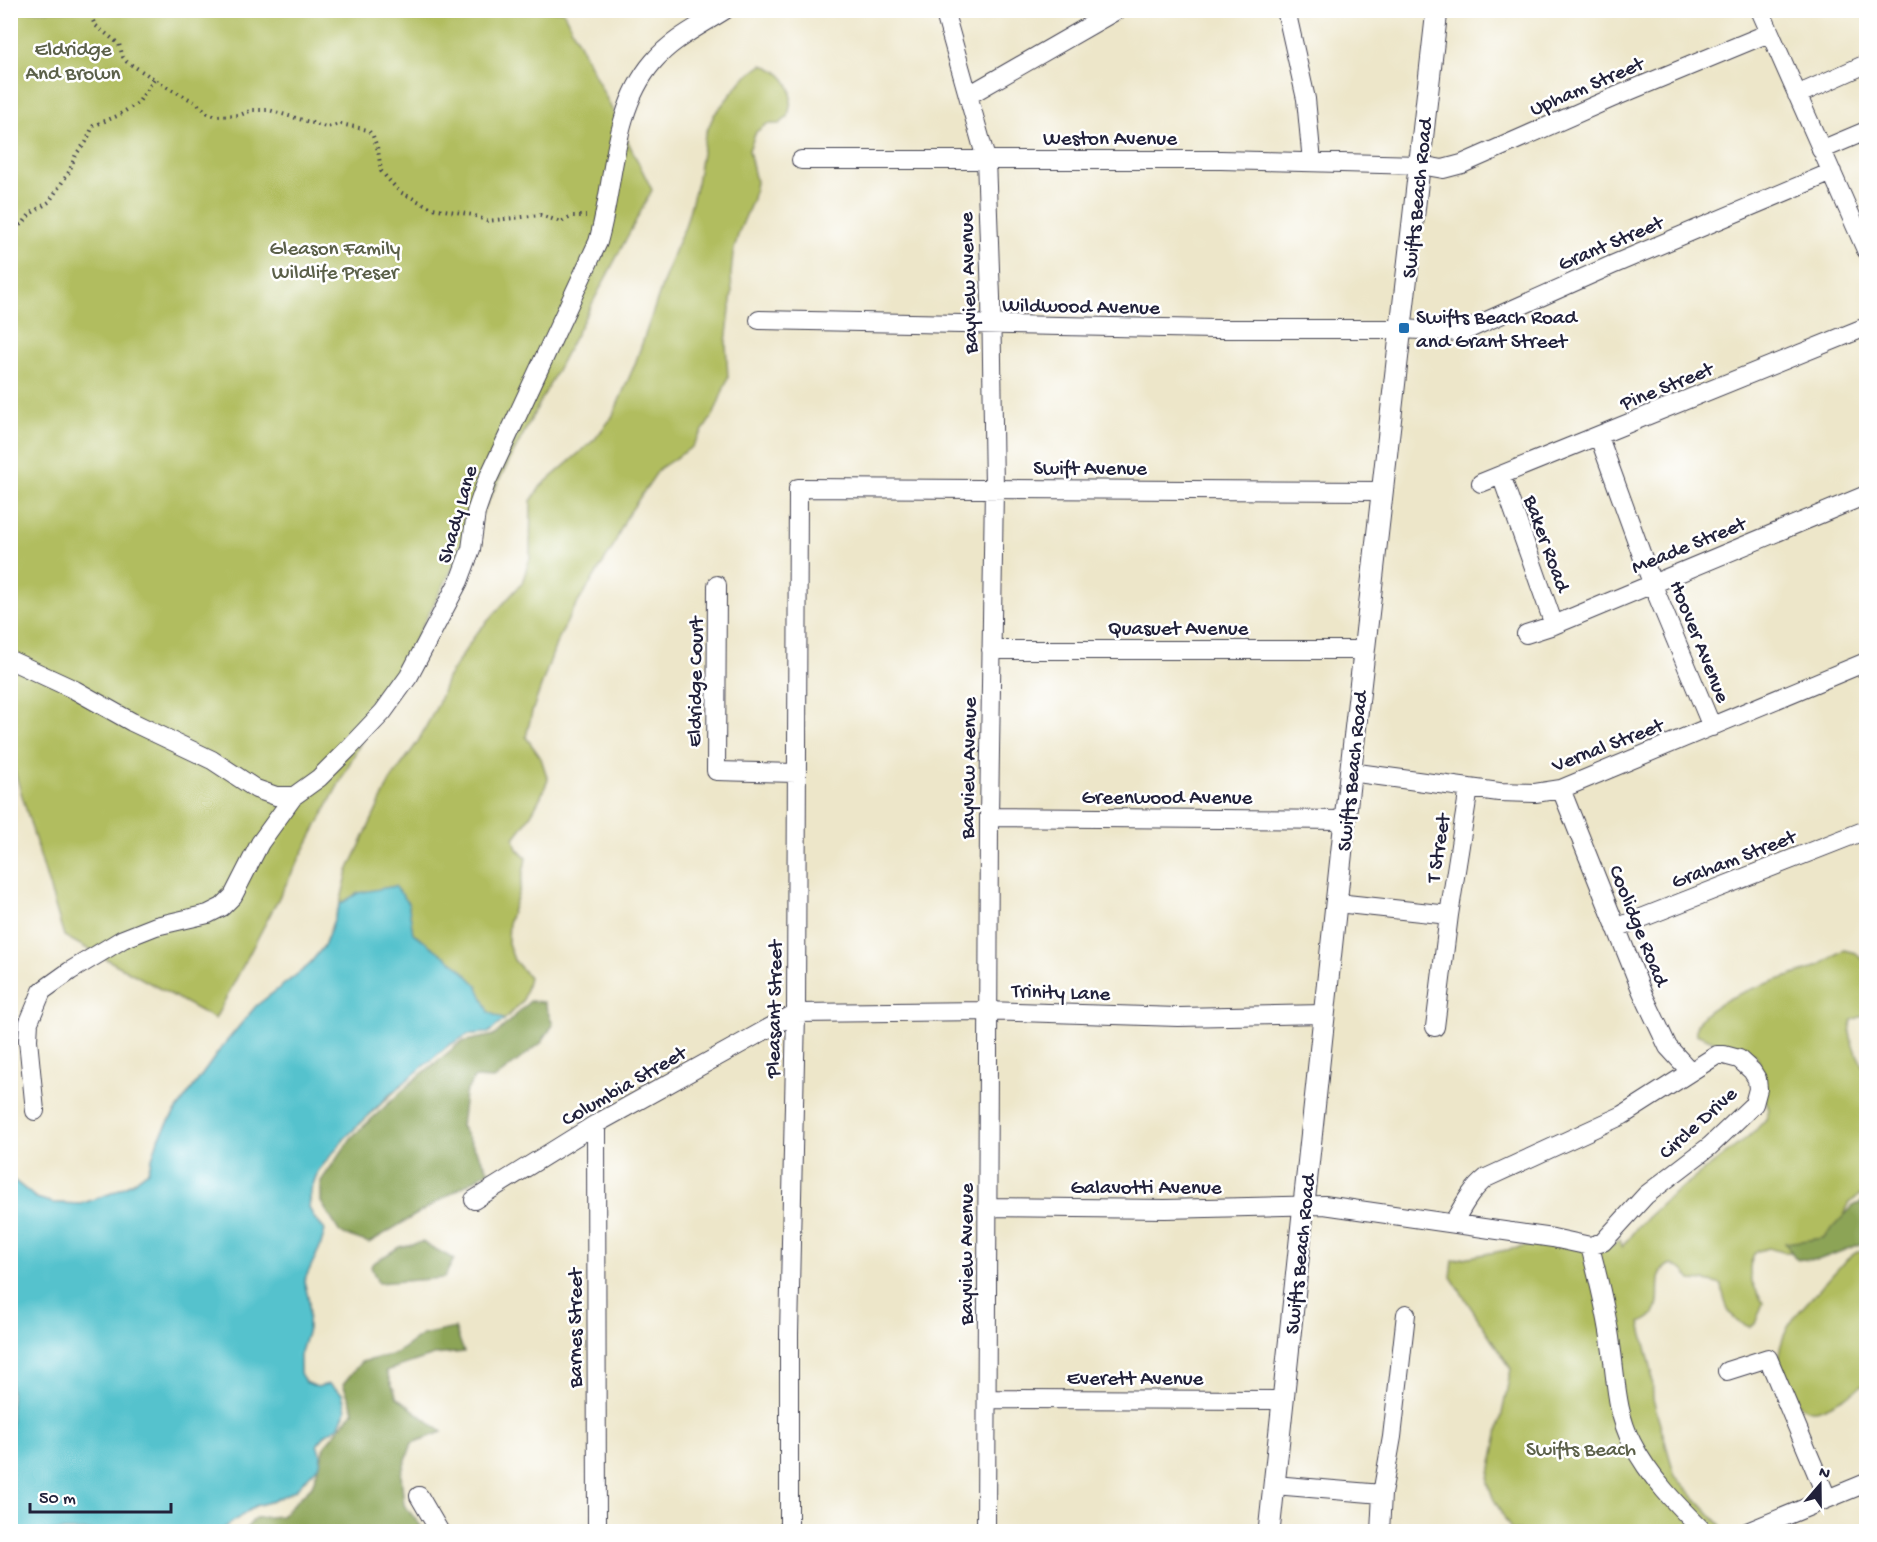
<svg xmlns="http://www.w3.org/2000/svg" width="1877" height="1542" font-family="'Gochi Hand',sans-serif">
	<style>
		.green { fill: #b1bd5f; stroke: #6a704d; stroke-width: 1.5 }
		.forest { fill: #8ca456; stroke: #576348; stroke-width: 1.5 }
		.water { fill: #55c2cd; stroke: #3c7284; stroke-width: 1.5 }
		.lines { fill: none; stroke-linecap: round; stroke-linejoin: round }
		.minor-casing { stroke: #403f50; stroke-width: 20 }
		.tertiary-casing { stroke: #403f50; stroke-width: 23 }
		.path { stroke: #403f50; stroke-width: 4; stroke-dasharray: 1.5 4.5; stroke-linecap: butt }
		.minor { stroke: #fff; stroke-width: 18 }
		.tertiary { stroke: #fff; stroke-width: 21 }
		.poi-dot { fill: #1f6fb2; stroke: #fff; stroke-width: 2 }
		.labels { text-anchor: middle; stroke-width: 5; stroke-linejoin: round; paint-order: stroke }
		.park-label { font-size: 21px; fill: #5b6049; stroke: #fff }
		.street-label { font-size: 21px; fill: #22223b; stroke: #fff }
		.poi-label { font-size: 21px; fill: #22223b; stroke: #fff; text-anchor: start }
	</style>
	<rect width="100%" height="100%" fill="#fff"/>
	<filter id="ink" filterUnits="userSpaceOnUse"><feTurbulence type="fractalNoise" baseFrequency=".0167" numOctaves="2"/><feDisplacementMap in="SourceGraphic" scale="12" xChannelSelector="R" yChannelSelector="G"/><feConvolveMatrix kernelMatrix="1 2 1 2 8 2 1 2 1" color-interpolation-filters="sRGB"/></filter>
	<filter id="wash" filterUnits="userSpaceOnUse"><feTurbulence type="fractalNoise" baseFrequency=".008" numOctaves="4" result="noise"/><feDisplacementMap in="SourceGraphic" scale="24" xChannelSelector="R" yChannelSelector="G"/><feGaussianBlur stdDeviation="1.35" result="paint"/><feColorMatrix in="noise" values="0 0 0 0 0 0 0 0 0 0 0 0 0 0 0 0 0 1.4 0 .05"/><feComposite in="paint" operator="in"/></filter>
	<g filter="url(#wash)">
		<rect width="100%" height="100%" fill="#ede6c9"/>
		<path class="green" d="M 10,11 L 563,11 L 652,190 L 215,1019 L 64,936 L 11,759 Z
			M 762,65 C 775,68 789,78 791,93 C 792,100 789,110 788,117 L 779,124 L 767,124 L 756,132 L 749,150 L 756,182 L 753,199 L 739,232 L 733,253 L 731,275 L 732,293 L 726,343 L 728,378 L 714,414 L 692,447 L 659,469 L 626,518 L 612,549 L 572,612 L 556,644 L 532,712 L 526,737 L 541,758 L 548,780 C 540,801 529,820 514,838 L 517,849 L 526,858 L 520,889 L 509,921 L 508,943 L 514,960 L 529,977 L 523,1001 L 504,1020 L 488,1033 L 469,1034 L 449,1045 L 420,1068 L 345,1138 L 318,1171 L 311,1190 L 309,1208 L 315,1219 L 325,1230 L 320,1247 L 304,1281 L 309,1301 L 308,1329 L 300,1355 L 300,1373 L 305,1382 L 317,1387 L 329,1384 L 342,1394 L 346,1410 L 338,1427 L 326,1434 L 317,1445 L 321,1455 L 320,1464 L 295,1490 L 273,1501 L 255,1506 L 220,1531 L 10,1179 L 16,1182 L 36,1198 L 53,1203 L 81,1204 L 112,1193 L 132,1183 L 148,1171 L 158,1140 L 171,1118 L 222,1047 L 256,1006 L 308,966 L 324,946 L 340,904 L 348,871 L 390,781 L 417,743 L 438,704 L 447,678 L 476,634 L 522,583 L 530,558 L 531,501 L 541,486 L 595,439 L 612,417 L 635,364 L 674,251 L 685,227 L 697,183 L 705,135 L 714,115 L 743,79 Z
			M 1844,950 L 1856,953 L 1866,962 L 1866,1015 L 1852,1020 L 1850,1033 L 1853,1046 L 1866,1072 L 1866,1193 L 1858,1196 L 1849,1204 L 1837,1230 L 1807,1253 L 1783,1252 L 1768,1248 L 1755,1252 C 1744,1272 1753,1285 1763,1303 L 1755,1324 L 1750,1327 C 1730,1320 1724,1306 1722,1285 L 1706,1281 L 1691,1280 L 1683,1270 L 1671,1264 C 1644,1275 1675,1312 1640,1323 L 1652,1371 L 1653,1399 L 1675,1476 L 1726,1531 L 1512,1531 L 1493,1498 L 1488,1483 L 1511,1369 L 1451,1277 L 1453,1260 L 1539,1244 L 1612,1245 L 1620,1239 L 1622,1247 L 1638,1226 L 1667,1199 L 1753,1133 L 1766,1119 L 1769,1110 L 1765,1098 L 1764,1076 L 1756,1055 L 1745,1051 L 1734,1050 L 1696,1034 C 1689,1002 1789,977 1812,969 C 1823,964 1833,956 1844,950 Z
			M 1866,1248 L 1866,1383 C 1857,1390 1825,1410 1814,1410 C 1808,1411 1803,1406 1798,1403 C 1773,1389 1775,1353 1787,1329 C 1796,1312 1812,1298 1825,1283 C 1838,1269 1848,1254 1866,1248 Z"/>
		<path class="forest" d="M 530,1001 L 544,1002 L 553,1025 L 541,1043 L 494,1079 L 474,1078 L 465,1094 L 461,1126 L 489,1171 L 369,1243 L 340,1233 L 321,1202 L 321,1181 L 352,1137 L 413,1081 L 461,1042 L 495,1035 Z
			M 1866,1200 L 1866,1242 L 1818,1260 L 1796,1259 L 1785,1243 L 1823,1238 L 1853,1206 Z
			M 422,1242 L 454,1259 L 444,1278 L 378,1283 L 371,1267 L 372,1264 L 399,1247 Z
			M 455,1328 L 464,1352 L 434,1355 L 386,1371 L 397,1397 L 442,1432 L 412,1443 L 401,1474 L 404,1505 L 425,1531 L 243,1532 L 255,1518 L 281,1516 L 312,1486 L 326,1444 L 354,1411 L 343,1384 L 361,1362 L 395,1354 L 422,1335 Z"/>
		<path class="water" d="M 395,886 L 408,902 L 413,933 L 457,965 L 477,985 L 489,1012 L 504,1020 L 488,1033 L 469,1034 L 449,1045 L 389,1095 L 345,1138 L 318,1171 L 311,1190 L 309,1208 L 315,1219 L 325,1230 L 320,1247 L 304,1281 L 309,1301 L 308,1329 L 300,1355 L 300,1373 L 305,1382 L 317,1387 L 329,1384 L 342,1394 L 346,1410 L 338,1427 L 326,1434 L 317,1445 L 321,1455 L 320,1464 L 295,1490 L 273,1501 L 255,1506 L 220,1531 L 11,1531 L 11,1179 L 16,1182 L 36,1198 L 53,1203 L 81,1204 L 112,1193 L 132,1183 L 148,1171 L 158,1140 L 171,1118 L 222,1047 L 256,1006 L 308,966 L 324,946 L 340,904 L 358,893 Z"/>
	</g>
	<g filter="url(#ink)">
		<g class="lines">
			<defs>
				<path id="minor" d="M 944,10 L 986,159 L 991,297 L 994,488 L 989,817 L 986,1532
					M 1286,10 L 1306,99 L 1312,162
					M 1760,10 L 1866,250
					M 969,95 L 1117,10
					M 1797,95 L 1866,64
					M 1821,150 L 1866,131
					M 801,160 L 1221,160 L 1420,165 L 1443,169 L 1462,164 L 1612,98 L 1769,33
					M 759,320 L 1215,329 L 1401,329 L 1462,332 L 1612,265 L 1832,172
					M 1599,437 L 1652,583 L 1712,727
					M 1501,475 L 1554,625
					M 1481,483 L 1866,327
					M 717,585 L 716,771 L 796,773
					M 1526,634 L 1554,625 L 1866,495
					M 991,650 L 1365,650
					M 10,660 L 75,690 L 132,722 L 212,760 L 256,789 L 276,796 L 294,796 L 319,778 L 348,749 L 383,712 L 409,676 L 459,581 L 471,549 L 476,512 L 486,483 L 598,242 C 615,183 612,110 653,62 C 672,39 700,26 725,10
					M 1350,772 L 1499,792 L 1535,793 L 1561,789 L 1866,662
					M 1561,789 L 1642,992 L 1668,1047 L 1690,1071
					M 989,817 L 1345,820
					M 1337,903 L 1449,915 L 1469,788
					M 1616,928 L 1866,830
					M 1435,1027 L 1449,915
					M 35,1111 L 28,1040 L 29,1022 L 42,991 L 70,971 L 123,939 L 156,926 L 208,914 L 222,907 L 233,896 L 260,843 L 294,796
					M 596,1124 L 597,1532
					M 474,1200 L 596,1124 L 796,1013 L 988,1011 L 1178,1017 L 1324,1014
					M 988,1207 L 1165,1209 L 1324,1205 L 1553,1238 L 1590,1246 L 1603,1242 L 1646,1195 L 1710,1146 L 1754,1104 L 1758,1089 L 1757,1079 L 1752,1071 L 1739,1059 L 1724,1055 L 1717,1055 L 1623,1115 L 1486,1178 C 1471,1190 1463,1206 1453,1223
					M 1590,1246 C 1598,1279 1607,1311 1611,1345 C 1616,1378 1616,1413 1632,1443 C 1649,1477 1677,1505 1704,1532
					M 1727,1371 L 1768,1358 L 1827,1498
					M 987,1399 L 1283,1400
					M 1274,1485 L 1382,1494
					M 419,1496 L 440,1532
					M 789,1532 L 789,1334 L 796,1013 L 798,488 L 1383,491
					M 1380,1532 L 1382,1494 L 1392,1437 L 1406,1314
					M 1747,1532 L 1866,1483"/>
				<path id="tertiary" d="M 1269,1532 L 1345,820 L 1437,10"/>
			</defs>
			<use href="#minor" class="minor-casing"/>
			<use href="#tertiary" class="tertiary-casing"/>
			<path class="path" d="M 88,10 L 95,25 L 119,44 L 123,57 L 127,62 L 167,87 L 195,102 L 208,113 L 216,116 L 240,115 L 252,110 L 269,110 L 326,127 L 341,124 L 368,130 L 373,136 L 378,150 L 381,171 L 387,178 L 400,192 L 432,208 L 473,215 L 487,221 L 540,215 L 561,222 L 573,216 L 586,216
				M 10,232 L 24,222 L 30,214 L 49,202 L 69,172 L 76,154 L 86,142 L 93,126 L 117,116 L 138,103 L 154,79"/>
			<use href="#minor" class="minor"/>
			<use href="#tertiary" class="tertiary"/>
		</g>
	</g>
	<rect class="poi-dot" x="1398" y="322" width="12" height="12" rx="3"/>
	<g class="labels">
		<g class="park-label">
			<text x="73" y="55">Eldridge<tspan x="73" dy="24">And Brown</tspan></text>
			<text x="335" y="254">Gleason Family<tspan x="335" dy="24">Wildlife Preser</tspan></text>
			<text x="1581" y="1455">Swifts Beach</text>
		</g>
		<g class="street-label">
			<text transform="translate(1586 85) rotate(-23)" y="7">Upham Street</text>
			<text x="1110" y="144">Weston Avenue</text>
			<text transform="translate(1416 198) rotate(-84)" y="7">Swifts Beach Road</text>
			<text transform="translate(1610 242) rotate(-23)" y="7">Grant Street</text>
			<text transform="translate(967 283) rotate(-92)" y="7">Bayview Avenue</text>
			<text transform="translate(1081 305) rotate(1)" y="7">Wildwood Avenue</text>
			<text transform="translate(1666 385) rotate(-22)" y="7">Pine Street</text>
			<text x="1090" y="474">Swift Avenue</text>
			<text transform="translate(456 514) rotate(-74)" y="7">Shady Lane</text>
			<text transform="translate(1548 543) rotate(70)" y="7">Baker Road</text>
			<text transform="translate(1688 544) rotate(-22)" y="7">Meade Street</text>
			<text x="1178" y="634">Quasuet Avenue</text>
			<text transform="translate(1701 641) rotate(68)" y="7">Hoover Avenue</text>
			<text transform="translate(694 682) rotate(-89)" y="7">Eldridge Court</text>
			<text transform="translate(1607 744) rotate(-21)" y="7">Vernal Street</text>
			<text transform="translate(967 768) rotate(-89)" y="7">Bayview Avenue</text>
			<text transform="translate(1351 771) rotate(-84)" y="7">Swifts Beach Road</text>
			<text x="1167" y="803">Greenwood Avenue</text>
			<text transform="translate(1437 848) rotate(-81)" y="7">T Street</text>
			<text transform="translate(1733 858) rotate(-21)" y="7">Graham Street</text>
			<text transform="translate(1640 925) rotate(68)" y="7">Coolidge Road</text>
			<text transform="translate(1061 991) rotate(2)" y="7">Trinity Lane</text>
			<text transform="translate(773 1009) rotate(-89)" y="7">Pleasant Street</text>
			<text transform="translate(623 1085) rotate(-30)" y="7">Columbia Street</text>
			<text transform="translate(1697 1122) rotate(-42)" y="7">Circle Drive</text>
			<text x="1146" y="1193">Galavotti Avenue</text>
			<text transform="translate(965 1254) rotate(-90)" y="7">Bayview Avenue</text>
			<text transform="translate(1299 1254) rotate(-84)" y="7">Swifts Beach Road</text>
			<text transform="translate(574 1328) rotate(-90)" y="7">Barnes Street</text>
			<text x="1135" y="1384">Everett Avenue</text>
		</g>
		<g class="poi-label">
			<text x="1416" y="323">Swifts Beach Road<tspan x="1416" dy="24">and Grant Street</tspan></text>
		</g>
	</g>
	<rect width="1877" height="1542" fill="none" stroke="#fff" stroke-width="36"/>
	<g transform="translate(1820 1485) rotate(20)" stroke="#ffffff" stroke-width="4.5" paint-order="stroke">
	<path d="M0-4.5L10 22L0 15L-10 22Z" fill="#22223b"/>
	<text y="-9" font-size="16" font-weight="bold" text-anchor="middle" fill="#22223b">N</text>
	</g>
	<path d="M30 1503v9h141v-9" fill="none" stroke="#22223b" stroke-width="3"/>
	<text x="39" y="1503" font-size="18" fill="#22223b" stroke="#ffffff" stroke-width="4.5" paint-order="stroke">50 m</text>
</svg>
